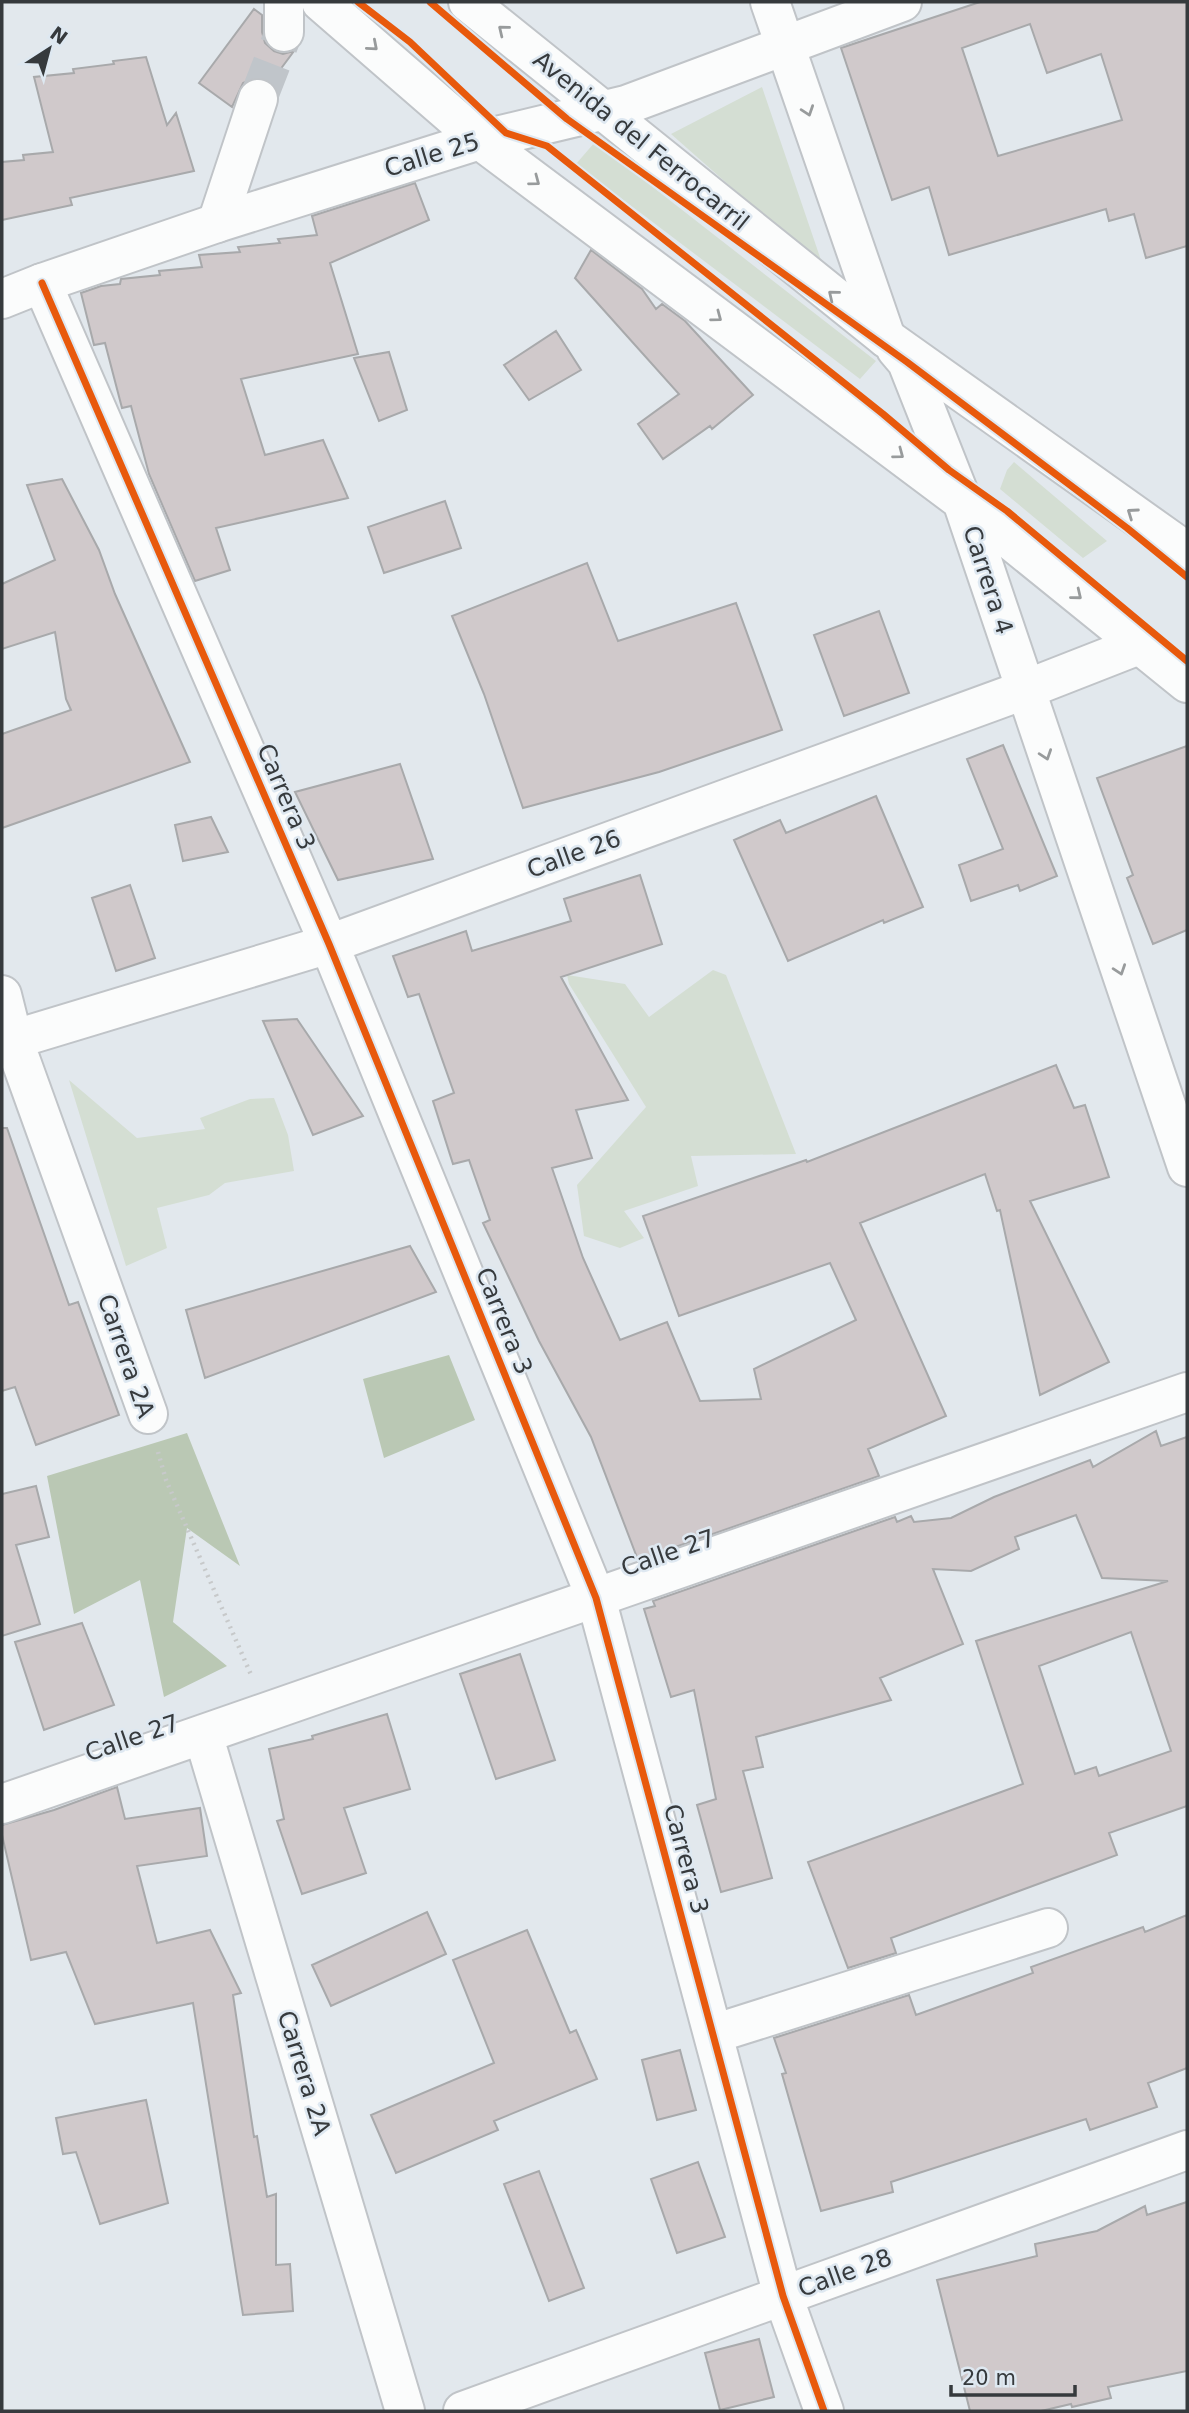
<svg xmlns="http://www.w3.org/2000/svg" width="1189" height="2413" font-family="'DejaVu Sans',sans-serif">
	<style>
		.green { fill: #d4ded3 }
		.forest { fill: #bac8b4 }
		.building { fill: #d0c9cb; stroke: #a8a9ab; stroke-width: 2; fill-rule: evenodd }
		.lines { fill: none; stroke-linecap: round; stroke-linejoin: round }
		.minor-tunnel { stroke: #c0c5ca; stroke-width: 38; stroke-dasharray: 38 19; stroke-linecap: butt }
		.minor-casing { stroke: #c0c4c8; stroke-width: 42 }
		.major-casing { stroke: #c0c4c8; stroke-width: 42 }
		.path { stroke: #c7c9ca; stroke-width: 4.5; stroke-dasharray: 2 5; stroke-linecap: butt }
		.minor { stroke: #fbfcfc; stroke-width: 38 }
		.major { stroke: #fbfcfc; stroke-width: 38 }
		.cycleway-casing { stroke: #dee8f1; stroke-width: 11 }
		.cycleway { stroke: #e8590c; stroke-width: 7 }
		.oneway { stroke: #989b9c }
		.labels { text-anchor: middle; stroke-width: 5; stroke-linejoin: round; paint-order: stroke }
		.street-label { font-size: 24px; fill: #363a3d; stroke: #dee8f1 }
	</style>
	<rect width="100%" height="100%" fill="#e2e8ed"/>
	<path class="green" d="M 762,87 L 824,269 L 671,134 Z
		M 595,142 L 876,361 L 860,379 L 576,164 Z
		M 1014,462 L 1107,541 L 1083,558 L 1000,489 L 1007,470 Z
		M 713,970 L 726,975 L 796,1154 L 691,1156 L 698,1186 L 624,1211 L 644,1238 L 620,1248 L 584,1236 L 577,1185 L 646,1107 L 569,984 L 567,975 L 625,984 L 649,1017 Z
		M 69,1080 L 137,1138 L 205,1129 L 200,1118 L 250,1099 L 274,1098 L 288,1135 L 294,1171 L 225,1183 L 209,1195 L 157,1208 L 167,1248 L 126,1266 Z"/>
	<path class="forest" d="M 449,1355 L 475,1420 L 384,1458 L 363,1379 Z
		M 187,1433 L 240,1566 L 187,1528 L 173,1622 L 227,1666 L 164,1697 L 140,1580 L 74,1614 L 47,1476 Z"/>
	<path class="building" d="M 980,2 L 1187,2 L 1187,246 L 1146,258 L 1134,214 L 1109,221 L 1106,209 L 949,255 L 929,187 L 892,200 L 841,48 ZM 1030,24 L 1047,73 L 1101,54 L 1122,120 L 998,156 L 962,48 Z
		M 254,9 L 262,15 L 262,32 L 265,43 L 274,51 L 283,54 L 294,51 L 271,82 L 264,78 L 254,78 L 243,83 L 232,107 L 199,83 Z
		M 146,57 L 167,125 L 176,113 L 194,171 L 70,198 L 72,205 L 2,220 L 2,162 L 24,160 L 23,155 L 53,152 L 34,77 L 74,73 L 73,69 L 114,64 L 113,61 Z
		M 415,183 L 429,220 L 330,263 L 358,354 L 241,379 L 265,455 L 323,440 L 348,498 L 216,528 L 230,570 L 195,581 L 149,474 L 131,406 L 122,408 L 105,343 L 94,345 L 81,293 L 101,286 L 120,284 L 121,279 L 160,275 L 159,271 L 202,267 L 199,255 L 240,252 L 238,247 L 280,243 L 278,239 L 317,235 L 312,216 Z
		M 591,250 L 642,289 L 656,309 L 662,304 L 685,321 L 753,395 L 712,429 L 710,426 L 663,459 L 638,424 L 679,394 L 575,278 Z
		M 556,331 L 581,370 L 529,400 L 504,365 Z
		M 389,352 L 407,410 L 379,421 L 354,358 Z
		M 62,479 L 99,550 L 115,594 L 190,762 L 2,828 L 2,734 L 71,710 L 66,699 L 55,632 L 2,649 L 2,584 L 55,560 L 27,485 Z
		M 445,501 L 461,548 L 384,573 L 368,527 Z
		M 587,563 L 618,641 L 736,603 L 782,730 L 659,772 L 523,808 L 484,694 L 452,616 Z
		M 879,611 L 909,693 L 844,716 L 814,635 Z
		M 1003,745 L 1057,876 L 1020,891 L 1018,885 L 971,901 L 959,865 L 1003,849 L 967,759 Z
		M 1187,746 L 1187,930 L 1153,944 L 1127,878 L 1133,875 L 1097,778 Z
		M 400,764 L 433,859 L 338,880 L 295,792 Z
		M 876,796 L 923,907 L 884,923 L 883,920 L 788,961 L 734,840 L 780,820 L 786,833 Z
		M 211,817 L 228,852 L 183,861 L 175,825 Z
		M 640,875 L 662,944 L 561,977 L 628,1100 L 576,1110 L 592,1158 L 552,1168 L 583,1258 L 620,1340 L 667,1322 L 700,1401 L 761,1399 L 754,1369 L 856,1320 L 830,1263 L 679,1316 L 643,1216 L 806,1160 L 807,1162 L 1056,1065 L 1074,1108 L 1085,1105 L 1109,1177 L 1030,1201 L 1109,1362 L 1040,1395 L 1000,1210 L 997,1211 L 985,1174 L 860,1223 L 946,1416 L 868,1449 L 879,1476 L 638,1560 L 591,1437 L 539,1341 L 483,1223 L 490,1220 L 469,1160 L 453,1164 L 433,1101 L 454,1093 L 419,994 L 408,997 L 393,956 L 466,931 L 472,951 L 571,921 L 564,899 Z
		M 130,885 L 155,958 L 116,971 L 92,898 Z
		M 297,1019 L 363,1116 L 313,1135 L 263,1021 Z
		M 2,1128 L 7,1128 L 69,1305 L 78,1302 L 119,1415 L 36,1445 L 15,1387 L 2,1391 Z
		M 410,1246 L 436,1292 L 205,1378 L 186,1310 Z
		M 1156,1431 L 1161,1446 L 1187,1437 L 1187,1806 L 1109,1833 L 1117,1855 L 891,1938 L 896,1953 L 848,1968 L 808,1862 L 1023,1784 L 976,1641 L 1168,1581 L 1102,1578 L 1076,1515 L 1015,1537 L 1019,1549 L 971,1571 L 933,1569 L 963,1644 L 880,1678 L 891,1700 L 756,1737 L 763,1767 L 743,1771 L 772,1878 L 721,1892 L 697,1805 L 716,1799 L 694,1690 L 671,1697 L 644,1609 L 655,1606 L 653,1601 L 895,1517 L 897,1522 L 911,1516 L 914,1522 L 951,1518 L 994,1497 L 1090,1460 L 1093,1467 ZM 1131,1632 L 1171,1751 L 1099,1776 L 1096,1767 L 1075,1774 L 1039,1666 Z
		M 36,1486 L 49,1537 L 16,1545 L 40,1624 L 2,1636 L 2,1494 Z
		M 82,1623 L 114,1705 L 44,1730 L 15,1642 Z
		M 520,1654 L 555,1760 L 496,1779 L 460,1674 Z
		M 387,1714 L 410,1789 L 344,1808 L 366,1873 L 302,1894 L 277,1821 L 284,1819 L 269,1749 L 313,1739 L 312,1736 Z
		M 117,1787 L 125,1819 L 200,1808 L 207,1856 L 137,1866 L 157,1943 L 210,1930 L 241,1993 L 233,1995 L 254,2137 L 257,2136 L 267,2197 L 276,2194 L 276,2265 L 290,2264 L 293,2311 L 243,2315 L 193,2003 L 95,2024 L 66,1952 L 31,1960 L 2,1835 L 2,1825 L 54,1810 Z
		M 427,1912 L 446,1954 L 331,2006 L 312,1965 Z
		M 1187,1915 L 1187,2068 L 1148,2083 L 1157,2107 L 1090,2130 L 1086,2119 L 891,2182 L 893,2192 L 821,2211 L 782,2074 L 786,2073 L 774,2038 L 909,1995 L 916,2015 L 1033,1973 L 1031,1967 L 1143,1927 L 1145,1932 Z
		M 527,1930 L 570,2033 L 576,2030 L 597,2079 L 494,2121 L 498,2130 L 396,2173 L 371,2115 L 494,2063 L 453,1960 Z
		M 680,2050 L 696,2110 L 657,2120 L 642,2060 Z
		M 146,2100 L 168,2203 L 100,2224 L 76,2152 L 63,2154 L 56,2118 Z
		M 698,2162 L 725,2237 L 677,2253 L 651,2179 Z
		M 539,2171 L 584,2288 L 549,2301 L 504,2184 Z
		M 1187,2202 L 1187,2371 L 1108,2387 L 1111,2398 L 1072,2407 L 1071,2404 L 1041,2411 L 970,2411 L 937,2280 L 1037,2256 L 1035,2244 L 1097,2231 L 1145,2206 L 1147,2215 Z
		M 759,2339 L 774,2397 L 720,2410 L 705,2353 Z"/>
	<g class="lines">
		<path class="minor-tunnel" d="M 258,99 L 284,32"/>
		<defs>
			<path id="minor" d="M 284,2 L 284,32
				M 770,2 L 886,338
				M 217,223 L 258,99
				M 42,283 L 329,944 L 596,1598 L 783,2296 L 824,2411
				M 2,995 L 13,1039 L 148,1414
				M 2,1043 L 329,944 L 1024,690 L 1139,645
				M 203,1734 L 405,2411
				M 2,1804 L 1187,1392
				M 713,2034 L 1048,1928
				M 463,2411 L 1187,2150"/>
			<path id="major" d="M 321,2 L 480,140 L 962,501 L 1187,683
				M 468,2 L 886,338 L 1187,552
				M 2,299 L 42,283 L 217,223 L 480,140 L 626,105 L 902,2
				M 896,349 L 907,362 L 962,501 L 1187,1167"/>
		</defs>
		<use href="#minor" class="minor-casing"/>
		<use href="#major" class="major-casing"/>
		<path class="path" d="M 158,1452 L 166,1480 L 252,1677"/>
		<use href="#minor" class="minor"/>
		<use href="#major" class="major"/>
		<defs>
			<path id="cycleway" d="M 358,2 L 410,42 L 506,133 L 547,146 L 883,414 L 949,470 L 1007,511 L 1187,661
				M 430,2 L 567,119 L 907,362 L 1127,528 L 1187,577
				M 42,283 L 329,944 L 596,1598 L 783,2296 L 824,2411"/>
		</defs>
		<use href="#cycleway" class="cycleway-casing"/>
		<use href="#cycleway" class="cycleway"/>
	</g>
	<defs><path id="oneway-chevron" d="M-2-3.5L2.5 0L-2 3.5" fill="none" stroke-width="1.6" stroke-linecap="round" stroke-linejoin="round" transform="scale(1.75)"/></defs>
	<g class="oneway">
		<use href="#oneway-chevron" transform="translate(503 30) rotate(-141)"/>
		<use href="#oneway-chevron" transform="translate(373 46) rotate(41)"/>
		<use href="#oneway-chevron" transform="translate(808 111) rotate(71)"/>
		<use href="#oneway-chevron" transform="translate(535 181) rotate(37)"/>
		<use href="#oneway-chevron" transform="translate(833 295) rotate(-141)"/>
		<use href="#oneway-chevron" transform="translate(717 317) rotate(37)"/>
		<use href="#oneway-chevron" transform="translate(899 454) rotate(37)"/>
		<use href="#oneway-chevron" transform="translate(1132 513) rotate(-145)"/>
		<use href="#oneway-chevron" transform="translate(1077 595) rotate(39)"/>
		<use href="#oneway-chevron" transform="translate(1046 755) rotate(71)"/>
		<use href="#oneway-chevron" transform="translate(1120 970) rotate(71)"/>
	</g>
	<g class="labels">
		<g class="street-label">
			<text transform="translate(641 141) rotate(39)" y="8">Avenida del Ferrocarril</text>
			<text transform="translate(432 155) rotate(-17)" y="8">Calle 25</text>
			<text transform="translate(988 580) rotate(72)" y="8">Carrera 4</text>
			<text transform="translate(286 797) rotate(67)" y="8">Carrera 3</text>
			<text transform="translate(574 854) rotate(-20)" y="8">Calle 26</text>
			<text transform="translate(504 1321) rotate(68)" y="8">Carrera 3</text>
			<text transform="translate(126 1356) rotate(71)" y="8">Carrera 2A</text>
			<text transform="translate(668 1553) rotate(-19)" y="8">Calle 27</text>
			<text transform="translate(132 1738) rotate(-19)" y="8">Calle 27</text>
			<text transform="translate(686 1859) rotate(75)" y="8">Carrera 3</text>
			<text transform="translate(304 2073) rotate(73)" y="8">Carrera 2A</text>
			<text transform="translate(845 2273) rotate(-20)" y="8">Calle 28</text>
		</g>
	</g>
	<rect width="1189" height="2413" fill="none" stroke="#363a3d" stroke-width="7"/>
	<g transform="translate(49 49) rotate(36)" stroke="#dee8f1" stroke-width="5" paint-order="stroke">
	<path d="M0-5L12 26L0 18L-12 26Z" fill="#363a3d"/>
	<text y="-10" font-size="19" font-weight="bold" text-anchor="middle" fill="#363a3d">N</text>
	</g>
	<path d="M951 2385v10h124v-10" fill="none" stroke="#363a3d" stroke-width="3.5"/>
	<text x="962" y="2385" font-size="21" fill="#363a3d" stroke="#dee8f1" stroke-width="5" paint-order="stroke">20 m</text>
</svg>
